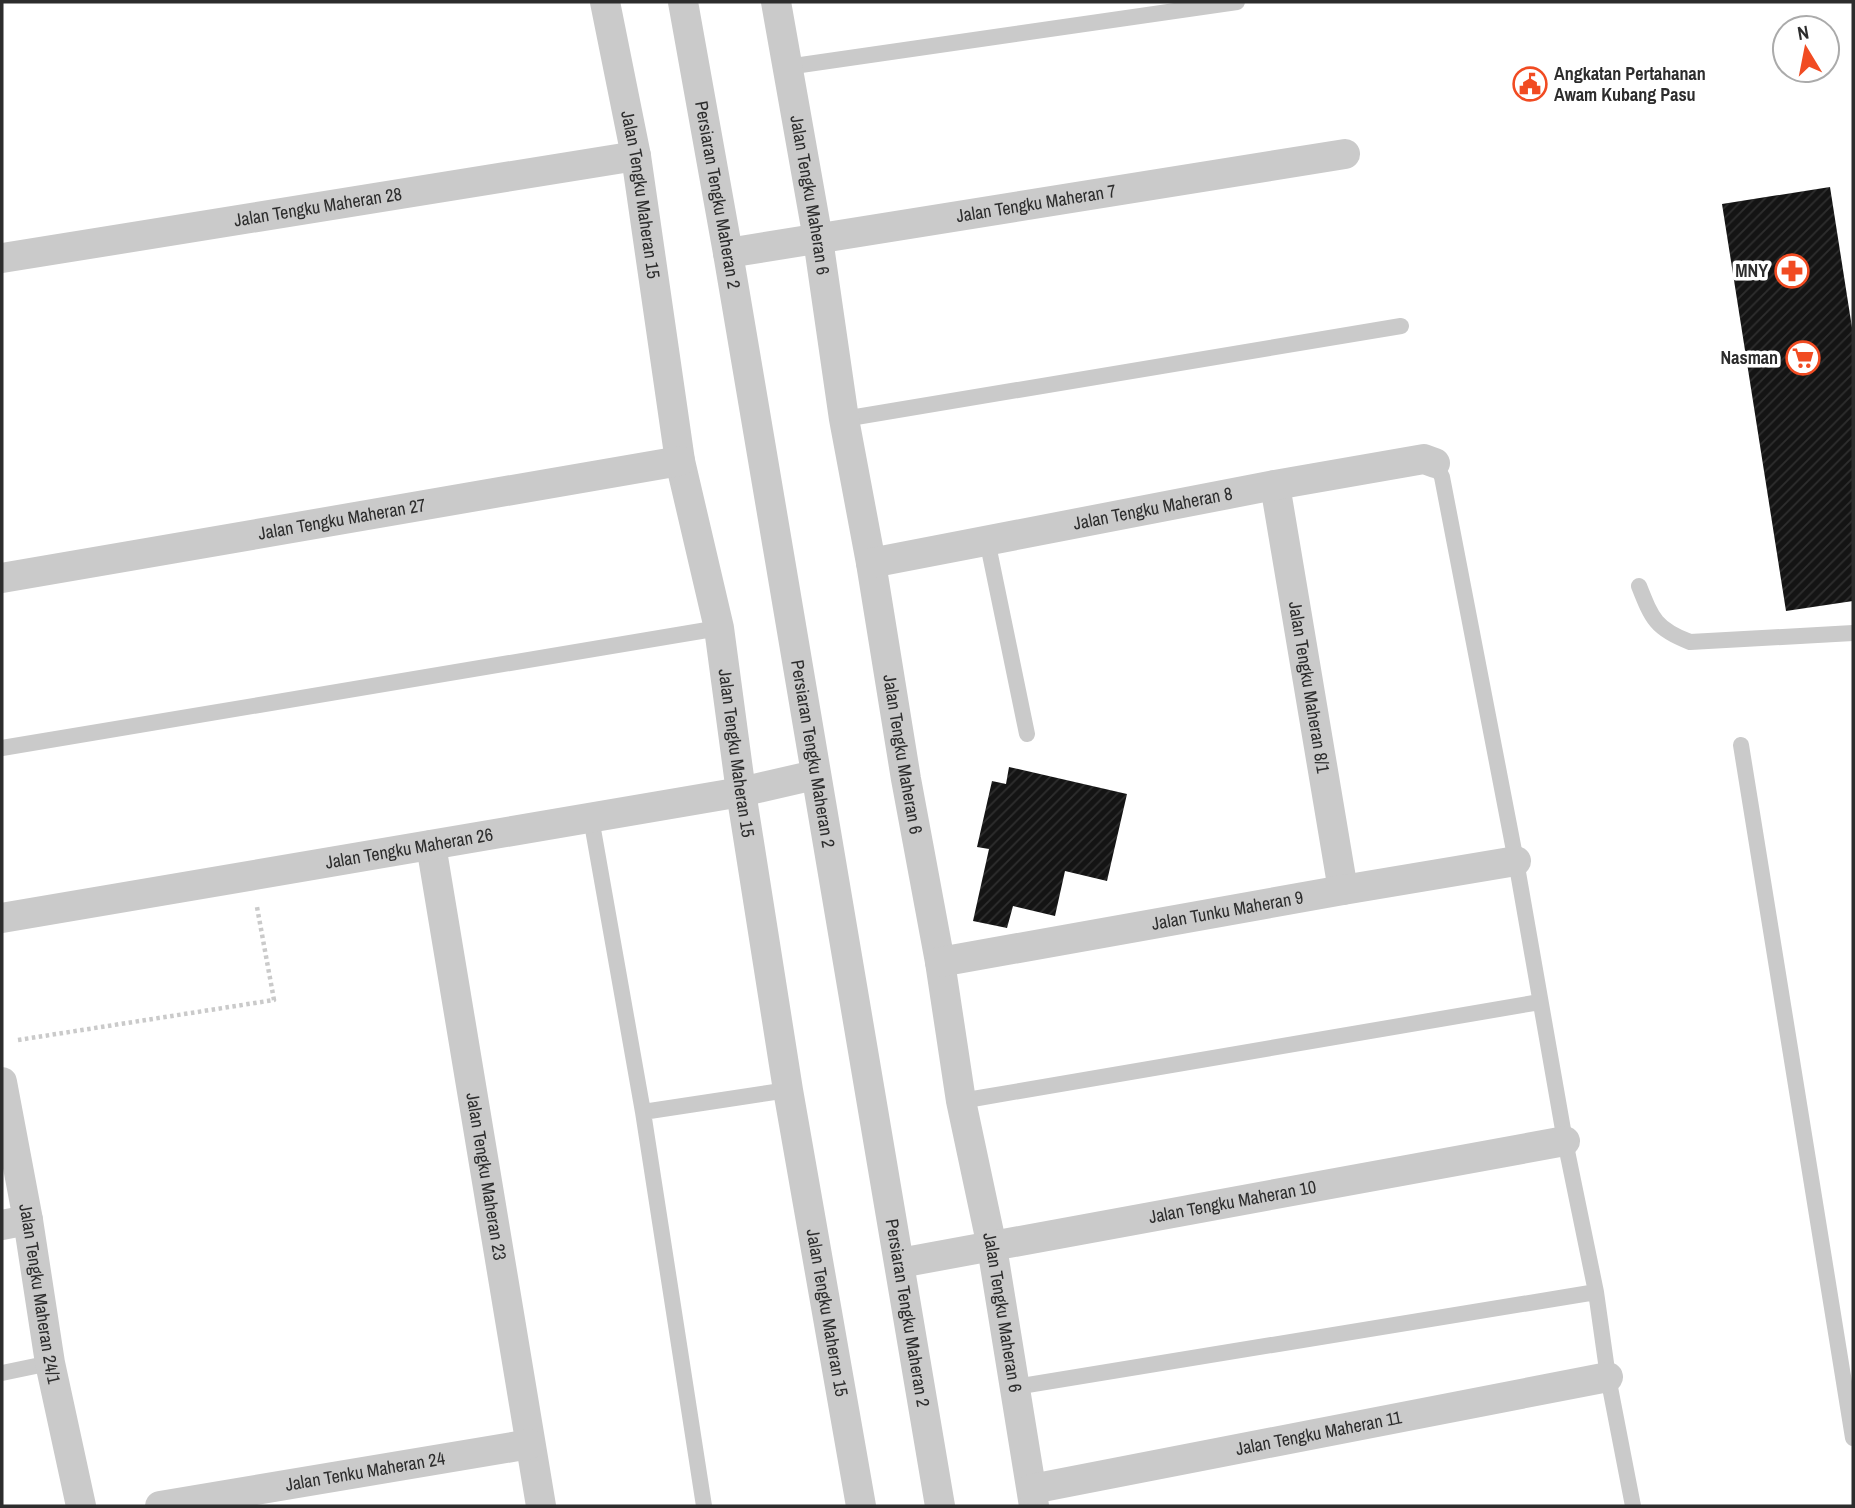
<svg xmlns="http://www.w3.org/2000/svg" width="1855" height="1508" font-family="'Archivo Narrow',sans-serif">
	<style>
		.building { fill: url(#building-hatch) }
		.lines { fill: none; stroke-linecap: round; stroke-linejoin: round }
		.path { stroke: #cacaca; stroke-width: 4.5; stroke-dasharray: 3.5 3.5; stroke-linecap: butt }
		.lane { stroke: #cacaca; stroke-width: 16 }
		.street { stroke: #cacaca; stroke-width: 30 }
		.labels { text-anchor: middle; stroke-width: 7; stroke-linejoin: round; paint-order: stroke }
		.poi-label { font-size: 18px; font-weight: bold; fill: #2d2d2d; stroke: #fff; text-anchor: end }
		.street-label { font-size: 18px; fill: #2d2d2d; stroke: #fff }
	</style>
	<defs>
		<pattern id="building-hatch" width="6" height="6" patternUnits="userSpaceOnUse" patternTransform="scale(1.75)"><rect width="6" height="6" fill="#141414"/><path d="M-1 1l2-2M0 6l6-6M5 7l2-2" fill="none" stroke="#2e2e2e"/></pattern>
	</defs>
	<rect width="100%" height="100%" fill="#fff"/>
	<path class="building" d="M 1830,187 L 1853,334 L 1853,601 L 1786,611 L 1722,204 Z
		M 1009,767 L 1127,794 L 1107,881 L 1065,871 L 1055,916 L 1013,906 L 1007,928 L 973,921 L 989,849 L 977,847 L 992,781 L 1006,784 Z"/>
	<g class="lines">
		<path class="path" d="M 18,1040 L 274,1000 L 257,907"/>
		<path class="lane" d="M 787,67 L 1237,2
			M 844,419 L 1401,326
			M 1435,463 L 1442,477 L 1516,861 L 1565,1141 L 1596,1292 L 1608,1377 L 1633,1506
			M 987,540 L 1027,734
			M 1639,586 C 1652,619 1656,629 1690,642 L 1853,633
			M 1741,745 L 1853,1438
			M 2,748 L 719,628
			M 591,818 L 643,1112 L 788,1090
			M 961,1101 L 1540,1002
			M 643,1112 L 704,1506
			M 2,1373 L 50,1363
			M 1015,1387 L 1596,1292"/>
		<g class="street">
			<path id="s1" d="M 605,2 L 636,156 L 680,461 L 719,628 L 741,792 L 788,1090 L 861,1506"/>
			<path id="s2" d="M 683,2 L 728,253 L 940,1506"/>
			<path id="s3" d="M 776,2 L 818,239 L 844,419 L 871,563 L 906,779 L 940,962 L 961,1101 L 992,1247 L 1034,1506"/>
			<path id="s4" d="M 728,253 L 1345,154"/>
			<path id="s5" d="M 2,258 L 636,156"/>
			<path id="s6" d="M 1275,485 L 1343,890"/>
			<path id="s7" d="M 871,563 L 1275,485 L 1424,459 L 1435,463"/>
			<path id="s8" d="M 2,578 L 680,461"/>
			<path id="s9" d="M 431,845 L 541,1506"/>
			<path id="s10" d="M 2,918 L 741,792 L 815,775"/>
			<path id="s11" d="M 940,962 L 1343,890 L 1516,861"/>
			<path id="s12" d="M 2,1082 L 28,1220 L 50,1363 L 81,1506"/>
			<path d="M 2,1225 L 28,1220"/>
			<path id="s13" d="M 900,1263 L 1565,1141"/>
			<path id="s14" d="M 1032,1489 L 1608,1377"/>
			<path id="s15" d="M 160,1506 L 530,1444"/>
		</g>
	</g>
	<defs>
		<symbol id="civic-ring" viewBox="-11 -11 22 22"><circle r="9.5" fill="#fff" stroke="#f14b22" stroke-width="1.5"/><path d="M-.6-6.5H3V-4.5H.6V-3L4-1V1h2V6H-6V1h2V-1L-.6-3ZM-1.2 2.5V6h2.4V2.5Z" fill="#f14b22"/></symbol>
		<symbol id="pharmacy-ring" viewBox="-11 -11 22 22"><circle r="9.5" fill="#fff" stroke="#f14b22" stroke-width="1.5"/><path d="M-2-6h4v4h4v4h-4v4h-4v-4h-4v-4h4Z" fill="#f14b22"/></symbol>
		<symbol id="supermarket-ring" viewBox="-11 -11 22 22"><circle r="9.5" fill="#fff" stroke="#f14b22" stroke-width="1.5"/><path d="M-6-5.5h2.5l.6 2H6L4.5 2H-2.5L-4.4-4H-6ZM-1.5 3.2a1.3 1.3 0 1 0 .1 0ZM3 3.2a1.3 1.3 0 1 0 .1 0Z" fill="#f14b22"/></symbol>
	</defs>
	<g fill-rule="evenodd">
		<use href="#civic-ring" x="1511" y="65" width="38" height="38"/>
		<use href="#pharmacy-ring" x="1773" y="252" width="38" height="38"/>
		<use href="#supermarket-ring" x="1784" y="339" width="38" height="38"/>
	</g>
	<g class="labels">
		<g class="poi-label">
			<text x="1554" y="80" text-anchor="start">Angkatan Pertahanan<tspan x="1554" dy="21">Awam Kubang Pasu</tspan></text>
			<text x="1768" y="277">MNY</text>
			<text x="1778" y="364">Nasman</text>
		</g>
		<g class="street-label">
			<text dy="6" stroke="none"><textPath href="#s1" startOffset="196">Jalan Tengku Maheran 15</textPath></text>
			<text dy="6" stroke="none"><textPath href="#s2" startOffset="196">Persiaran Tengku Maheran 2</textPath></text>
			<text dy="6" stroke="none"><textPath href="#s3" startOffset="196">Jalan Tengku Maheran 6</textPath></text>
			<text dy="6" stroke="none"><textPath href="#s4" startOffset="312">Jalan Tengku Maheran 7</textPath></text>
			<text dy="6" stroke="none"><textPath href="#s5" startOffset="320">Jalan Tengku Maheran 28</textPath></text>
			<text dy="6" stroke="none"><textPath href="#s7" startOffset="287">Jalan Tengku Maheran 8</textPath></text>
			<text dy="6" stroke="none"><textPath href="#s8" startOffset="345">Jalan Tengku Maheran 27</textPath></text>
			<text dy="6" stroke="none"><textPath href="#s6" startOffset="205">Jalan Tengku Maheran 8/1</textPath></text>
			<text dy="6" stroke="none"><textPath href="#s1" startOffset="763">Jalan Tengku Maheran 15</textPath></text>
			<text dy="6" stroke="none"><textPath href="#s2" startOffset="763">Persiaran Tengku Maheran 2</textPath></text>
			<text dy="6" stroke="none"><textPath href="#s3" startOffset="763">Jalan Tengku Maheran 6</textPath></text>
			<text dy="6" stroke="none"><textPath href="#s10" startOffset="413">Jalan Tengku Maheran 26</textPath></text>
			<text dy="6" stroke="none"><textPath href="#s11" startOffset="292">Jalan Tunku Maheran 9</textPath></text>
			<text dy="6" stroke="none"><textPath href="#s9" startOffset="336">Jalan Tengku Maheran 23</textPath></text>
			<text dy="6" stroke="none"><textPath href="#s13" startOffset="338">Jalan Tengku Maheran 10</textPath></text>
			<text dy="6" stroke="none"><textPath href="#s12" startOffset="215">Jalan Tengku Maheran 24/1</textPath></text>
			<text dy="6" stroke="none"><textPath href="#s1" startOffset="1330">Jalan Tengku Maheran 15</textPath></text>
			<text dy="6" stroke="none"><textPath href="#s2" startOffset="1330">Persiaran Tengku Maheran 2</textPath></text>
			<text dy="6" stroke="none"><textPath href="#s3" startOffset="1330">Jalan Tengku Maheran 6</textPath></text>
			<text dy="6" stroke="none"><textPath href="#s14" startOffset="292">Jalan Tengku Maheran 11</textPath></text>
			<text dy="6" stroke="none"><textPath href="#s15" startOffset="208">Jalan Tenku Maheran 24</textPath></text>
		</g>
	</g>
	<rect width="1855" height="1508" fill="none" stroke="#2d2d2d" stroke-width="7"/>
	<g transform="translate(1806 49) rotate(350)"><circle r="33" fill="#ffffff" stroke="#ababab" stroke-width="2"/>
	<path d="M0-5L12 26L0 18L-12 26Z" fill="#f14b22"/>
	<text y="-10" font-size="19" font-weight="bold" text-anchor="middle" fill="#2d2d2d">N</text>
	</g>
</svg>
